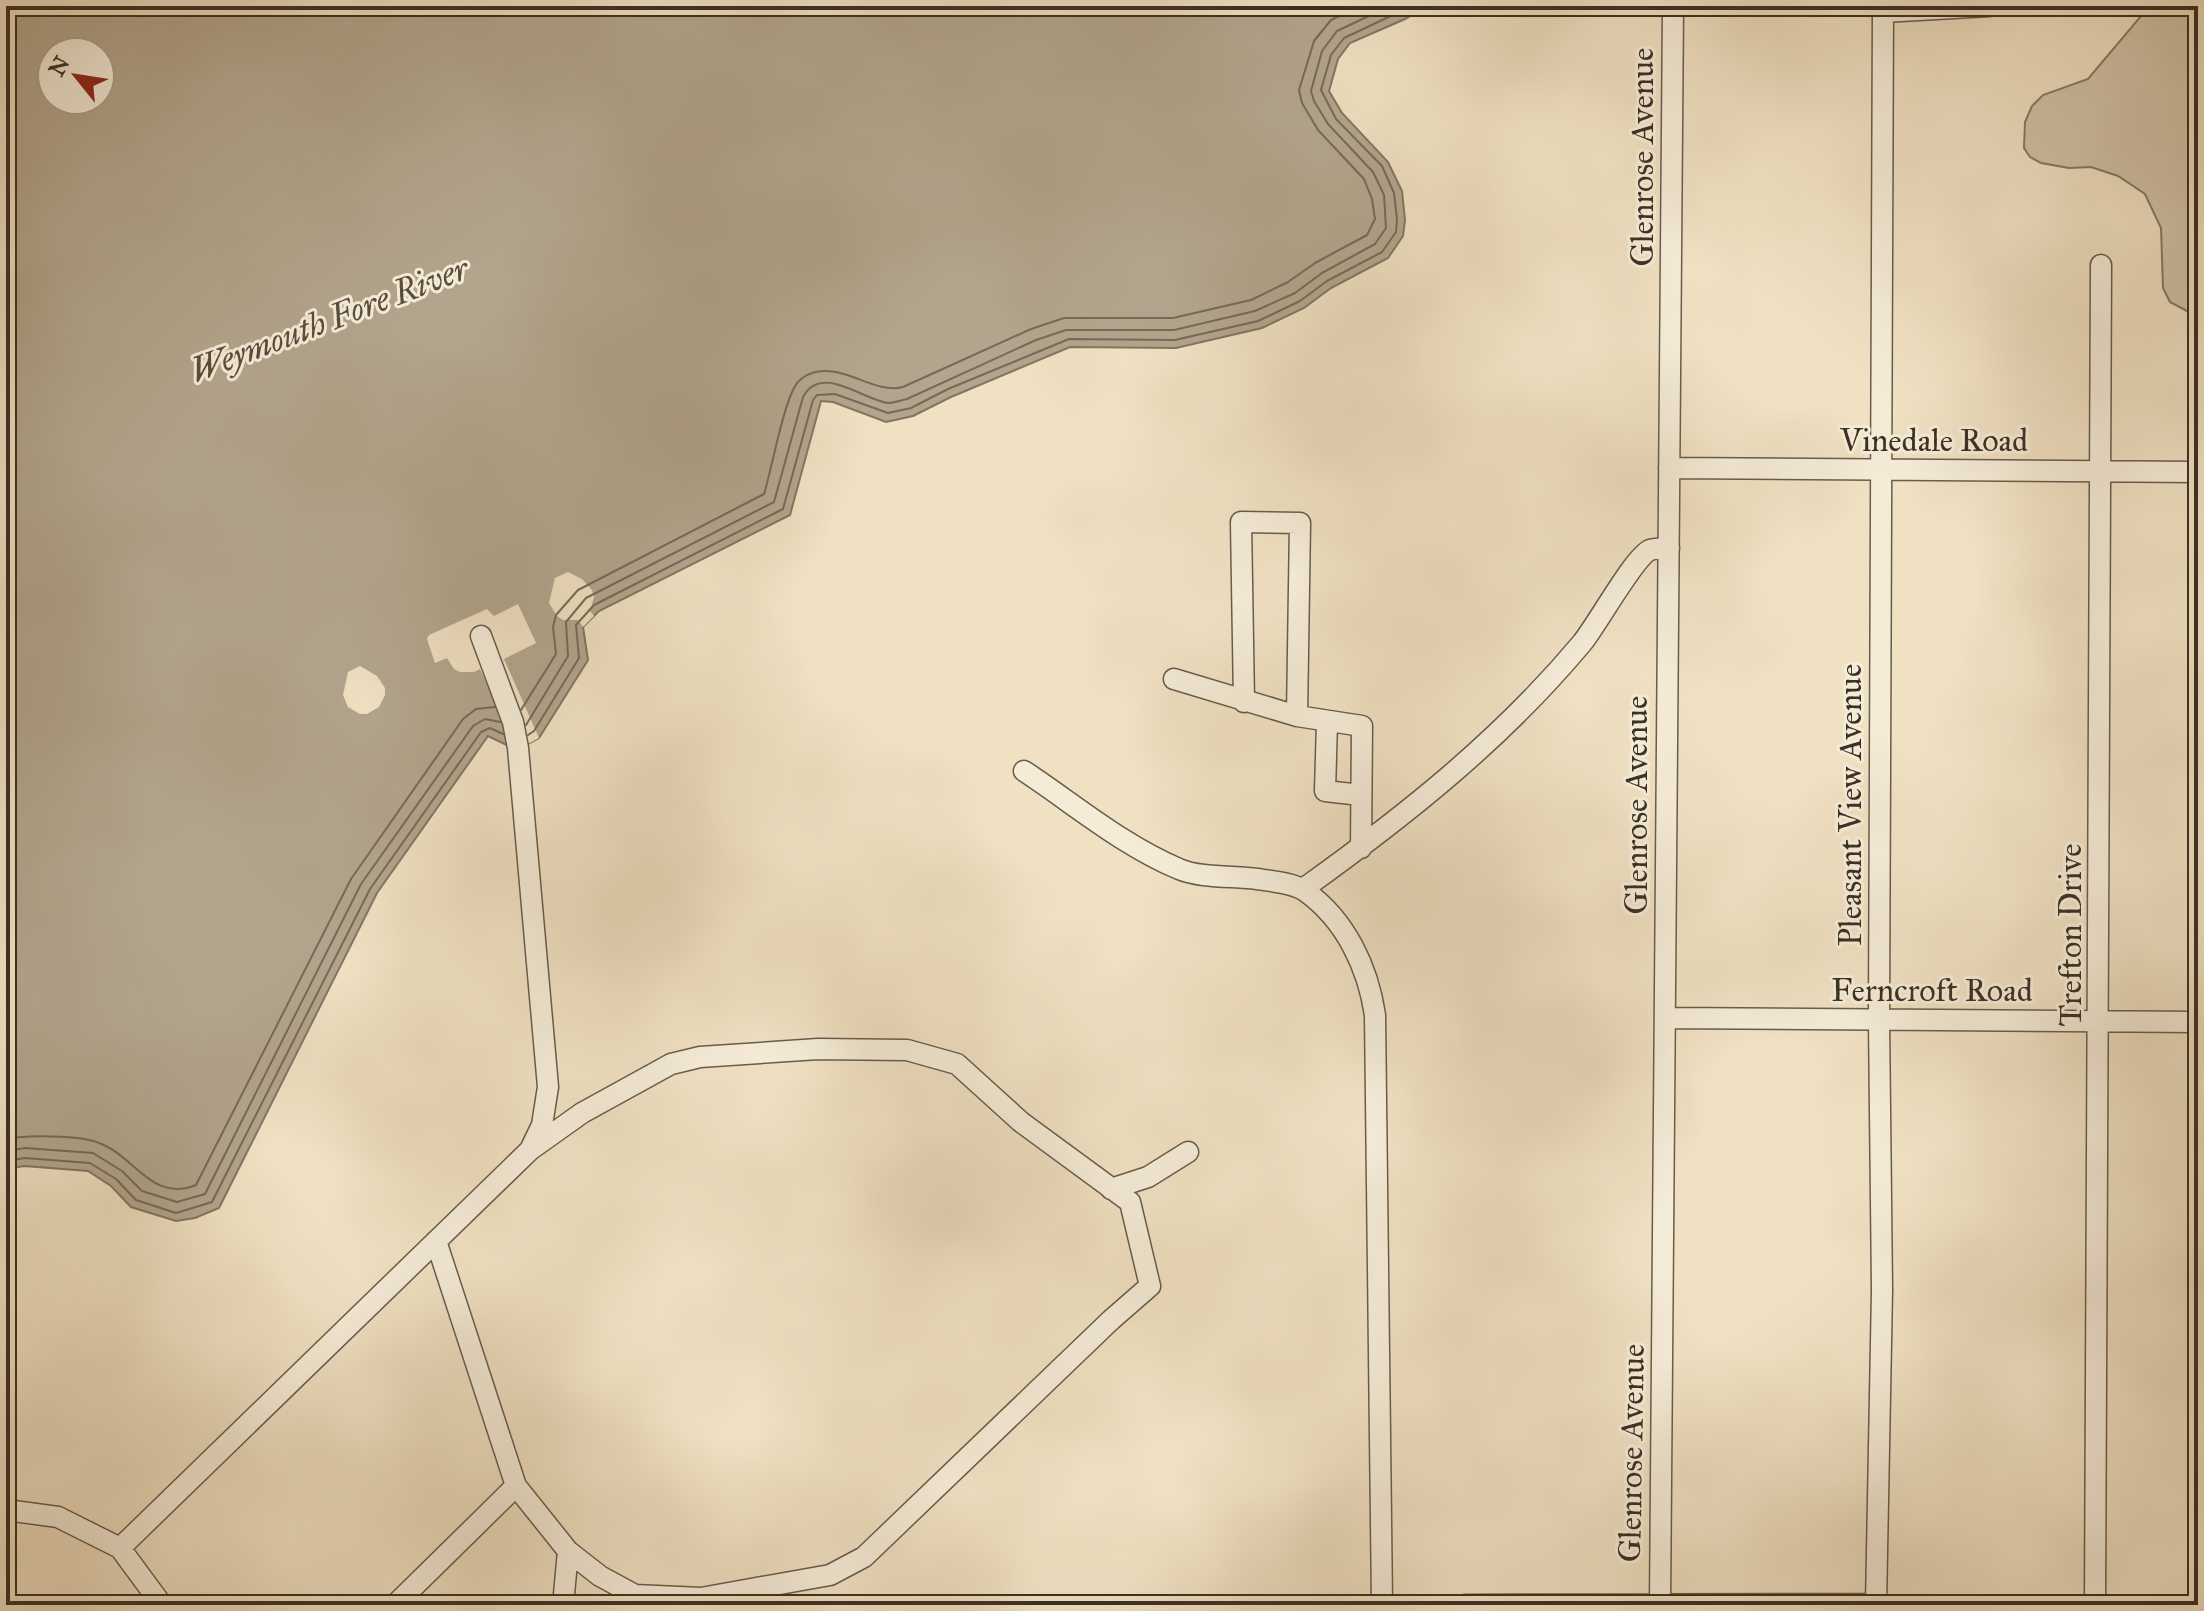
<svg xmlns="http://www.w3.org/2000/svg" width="2204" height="1611" font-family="'IM FELL Great Primer',serif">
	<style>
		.green { fill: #d1c3a8; stroke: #867a66; stroke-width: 2 }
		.water { fill: #b2a58d; stroke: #827663; stroke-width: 2; fill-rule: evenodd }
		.pier { fill: #f0e1c3 }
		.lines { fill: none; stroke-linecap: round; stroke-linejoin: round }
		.shore { stroke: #766a58; stroke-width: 2 }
		.minor-casing { stroke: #685c4c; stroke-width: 23 }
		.minor { stroke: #f5ecd8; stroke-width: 20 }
		.labels { text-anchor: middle; stroke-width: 6; stroke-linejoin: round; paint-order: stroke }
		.street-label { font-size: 32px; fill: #3b3024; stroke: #f5ecd8 }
		.water-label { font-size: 34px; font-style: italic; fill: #594d3e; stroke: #f5ecd8 }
	</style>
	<rect width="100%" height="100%" fill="#f0e1c3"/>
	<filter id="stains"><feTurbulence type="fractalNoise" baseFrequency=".0025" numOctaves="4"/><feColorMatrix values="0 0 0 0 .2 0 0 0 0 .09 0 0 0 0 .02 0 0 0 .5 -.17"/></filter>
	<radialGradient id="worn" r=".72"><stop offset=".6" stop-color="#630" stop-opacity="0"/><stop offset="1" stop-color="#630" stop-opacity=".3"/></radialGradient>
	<path class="green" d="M 2160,6 L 2198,6 L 2198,317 L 2170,302 L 2163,288 L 2161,228 L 2145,194 L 2118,176 L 2091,167 L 2069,168 L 2041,163 L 2030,157 L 2024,148 L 2025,122 L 2032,106 L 2043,95 L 2088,79 L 2141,16 Z"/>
	<path class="water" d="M 6,6 L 1427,6 L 1405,19 L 1350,43 L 1338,59 L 1329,91 L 1342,113 L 1388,162 L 1402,191 L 1405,220 L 1403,236 L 1388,258 L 1331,288 L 1304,308 L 1262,328 L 1176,348 L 1070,347 L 951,397 L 913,416 L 886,422 L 833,402 L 821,401 L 790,515 L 599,611 L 583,627 L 588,660 L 539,738 L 517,750 L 488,736 L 377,893 L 219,1208 L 195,1218 L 176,1221 L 131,1207 L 111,1186 L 88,1171 L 24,1166 L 6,1169 ZM 52,52 L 100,52 L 100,100 L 52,100 Z"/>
	<path class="pier" d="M 568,572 L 582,579 L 592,590 L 594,597 L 590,611 L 594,616 L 583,627 L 578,620 L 563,620 L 557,616 L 549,603 L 555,578 Z
		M 518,604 L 536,643 L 504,659 L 539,738 L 517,750 L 480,669 L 474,672 L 460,672 L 454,669 L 447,658 L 435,663 L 427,639 L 429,635 L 487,609 L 494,616 Z
		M 360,666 L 377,676 L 385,688 L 385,695 L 379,707 L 367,714 L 360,714 L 348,707 L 343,695 L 348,672 Z"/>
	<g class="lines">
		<path class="shore" d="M 521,710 L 556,654 L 553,627 L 556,615 L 578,590 L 764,494 C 772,469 784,398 798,382 C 810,369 829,369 844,374 C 864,380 883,392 903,387 L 1031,329 L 1064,318 L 1173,318 L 1251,300 L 1288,282 L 1315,263 L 1367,235 L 1375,219 L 1372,199 L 1364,179 L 1318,130 L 1302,103 L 1299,90 L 1314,41 L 1331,20 L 1360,6
			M 526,725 L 568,656 L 566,622 L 586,598 L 774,502 L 803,397 C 821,363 863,400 888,403 C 893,403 902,400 907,399 L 1036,340 L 1066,330 L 1174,330 L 1255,311 L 1295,293 L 1322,273 L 1375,244 L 1386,228 L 1384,195 L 1373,172 L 1328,124 L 1314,101 L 1311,91 L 1322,51 L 1337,31 L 1390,6
			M 528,735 L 534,731 L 579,658 L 576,625 L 594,605 L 783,509 L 813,400 L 817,395 L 835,394 L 888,413 L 911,408 L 948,389 L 1069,339 L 1175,340 L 1258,321 L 1300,301 L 1327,281 L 1382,252 L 1396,232 L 1397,219 L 1394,193 L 1382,166 L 1336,119 L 1321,90 L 1331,55 L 1344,38 L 1412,6
			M 6,1139 C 27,1135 80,1135 99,1143 C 135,1156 152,1203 196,1185 L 351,879 L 463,719 L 476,709 L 495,707
			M 6,1151 L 25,1148 L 93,1153 L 122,1171 L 142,1191 L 177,1202 L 205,1194 L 361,884 L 473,726 L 485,719 L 500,722
			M 6,1161 L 25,1158 L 90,1163 L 116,1179 L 136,1200 L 176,1213 L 212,1202 L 370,889 L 481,732 L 490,728 L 503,734"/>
		<defs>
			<path id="minor" d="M 1883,12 L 1989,6
				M 1669,468 L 2198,472
				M 1174,679 L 1297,716
				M 1244,702 L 1241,522 L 1300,523 L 1297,716 L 1362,726 L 1361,848
				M 1327,722 L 1325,791 L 1361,795
				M 1024,771 C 1074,804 1122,845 1179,869 C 1199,878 1235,876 1257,879 C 1271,881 1294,883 1305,891 C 1346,920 1368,968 1375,1015 L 1382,1605
				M 1303,889 C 1405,816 1501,740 1582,643 C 1597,625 1634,557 1650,550 C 1656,548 1663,549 1669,548
				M 1665,1018 L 2198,1022
				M 530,1150 L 582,1113 L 671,1064 L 700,1057 L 818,1049 L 907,1050 L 957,1064 L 1021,1122 L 1130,1202 L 1150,1286 L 1111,1320 L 864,1557 L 830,1575 L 701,1598 L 635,1595 L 600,1576 L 568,1551
				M 1111,1189 L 1148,1177 L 1188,1152
				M 436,1241 L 516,1486 L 568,1551 L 563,1605
				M 6,1510 L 58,1517 L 120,1548 L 162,1605
				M 120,1548 L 530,1150 L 542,1125 L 548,1087 L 518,748 L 513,722 L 481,636
				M 395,1605 L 516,1486
				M 1465,1605 L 1876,1604
				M 1660,1605 L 1673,6
				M 1876,1605 L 1882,1290 L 1879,1020 L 1883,6
				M 2095,1605 L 2101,265"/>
		</defs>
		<use href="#minor" class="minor-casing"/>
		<use href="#minor" class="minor"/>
	</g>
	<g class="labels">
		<g class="street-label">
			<text transform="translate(1642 157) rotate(-90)" y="11">Glenrose Avenue</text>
			<text x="1934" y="451">Vinedale Road</text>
			<text transform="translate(1636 805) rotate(-90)" y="11">Glenrose Avenue</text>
			<text transform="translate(1850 805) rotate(-90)" y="11">Pleasant View Avenue</text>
			<text transform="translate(2070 935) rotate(-90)" y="11">Trefton Drive</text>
			<text x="1932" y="1001">Ferncroft Road</text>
			<text transform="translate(1631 1453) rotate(-89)" y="11">Glenrose Avenue</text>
		</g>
		<g class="water-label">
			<text transform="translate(329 319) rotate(-21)" y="12">Weymouth Fore River</text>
		</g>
	</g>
	<rect width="2204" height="1611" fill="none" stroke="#f0e1c3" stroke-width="32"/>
	<rect x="8" y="8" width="2188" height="1595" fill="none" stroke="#3b3024" stroke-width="4"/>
	<rect x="16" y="16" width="2172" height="1579" fill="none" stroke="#3b3024" stroke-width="2"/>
	<g transform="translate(76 76) rotate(300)"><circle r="38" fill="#f5ecd8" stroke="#aba190" stroke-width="2"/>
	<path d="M0-6L14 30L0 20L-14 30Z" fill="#8f2418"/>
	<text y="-12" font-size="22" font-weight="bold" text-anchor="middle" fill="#3b3024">N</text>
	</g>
	<rect width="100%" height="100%" filter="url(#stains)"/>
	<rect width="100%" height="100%" fill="url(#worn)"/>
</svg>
